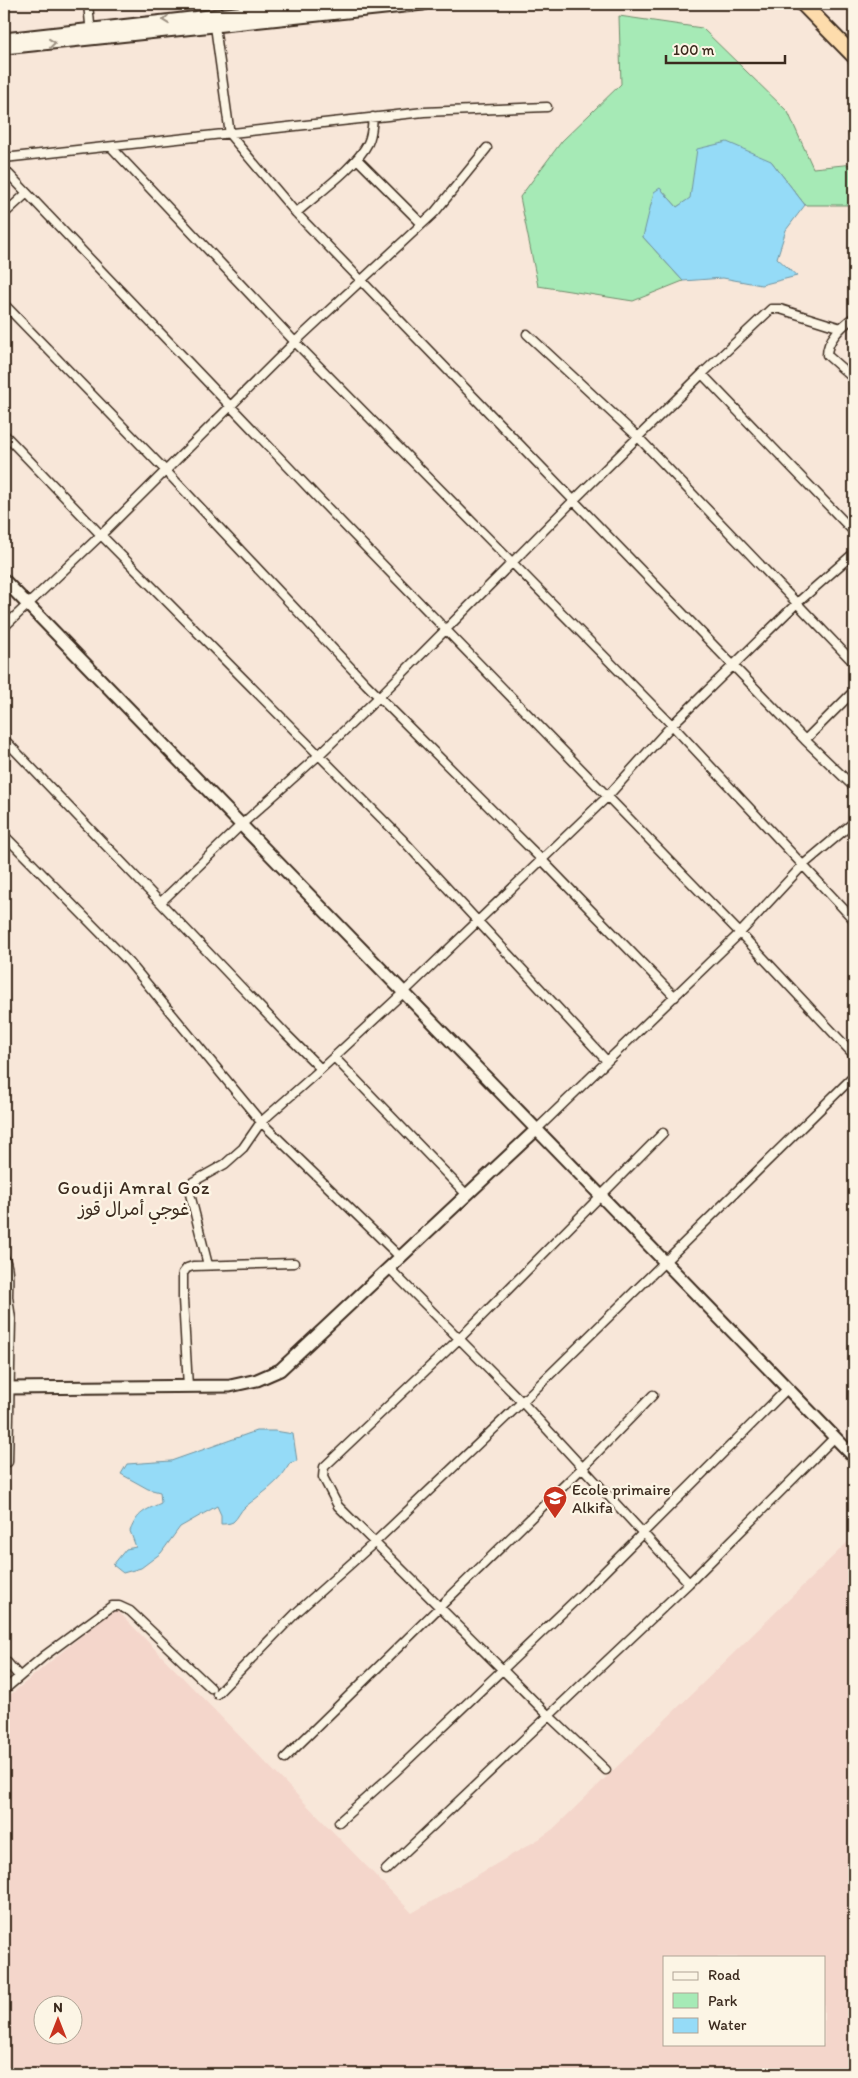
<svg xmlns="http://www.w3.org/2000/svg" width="858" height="2078" font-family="Itim,'Playpen Sans Arabic',sans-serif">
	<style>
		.built { fill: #f4d6cb; fill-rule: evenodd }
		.green { fill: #a6eab6; stroke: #708a6a }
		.water { fill: #95dbf7; stroke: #7194a0 }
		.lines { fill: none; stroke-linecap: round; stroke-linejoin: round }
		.street-casing { stroke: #3b2a1e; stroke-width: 11 }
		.secondary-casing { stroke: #3b2a1e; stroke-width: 15 }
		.highway-casing { stroke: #3b2a1e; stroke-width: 18 }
		.street { stroke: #fcf5e5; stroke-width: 8 }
		.secondary { stroke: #fcf5e5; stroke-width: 11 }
		.highway { stroke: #fddcac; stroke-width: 14 }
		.oneway { stroke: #9c9082 }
		.labels { text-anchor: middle; stroke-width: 5; stroke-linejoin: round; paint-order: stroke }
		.poi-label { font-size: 16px; fill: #3b2a1e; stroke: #fcf5e5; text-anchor: start }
		.neighbourhood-label { font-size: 18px; letter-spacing: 1px; fill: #3b2a1e; stroke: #fcf5e5 }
	</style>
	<rect width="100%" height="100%" fill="#f8e7d9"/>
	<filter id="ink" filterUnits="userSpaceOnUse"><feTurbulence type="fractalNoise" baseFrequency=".02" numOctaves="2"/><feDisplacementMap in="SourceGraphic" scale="10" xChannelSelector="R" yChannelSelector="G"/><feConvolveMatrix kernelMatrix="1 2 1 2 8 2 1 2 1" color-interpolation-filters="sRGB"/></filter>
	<g filter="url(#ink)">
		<path class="built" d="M 854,1536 L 854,2074 L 4,2074 L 4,1700 L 115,1608 L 412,1913 L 539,1839 L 553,1829 ZM 664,1957 L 824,1957 L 824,2044 L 664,2044 ZM 42,2006 L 72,2006 L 72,2036 L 42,2036 Z"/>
		<path class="green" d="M 619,16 L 702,28 L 788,112 L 813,168 L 854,164 L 854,205 L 805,205 L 771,161 L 691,198 L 677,207 L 660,188 L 643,237 L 683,281 L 633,301 L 538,286 L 520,197 L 562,141 L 621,84 Z"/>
		<path class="water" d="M 727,142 L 771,161 L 805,205 L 786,230 L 777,258 L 797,276 L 761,285 L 723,278 L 683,281 L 643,237 L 654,192 L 660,188 L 677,207 L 690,198 L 697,149 Z
			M 256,1431 L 275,1431 L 293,1434 L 297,1461 L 290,1463 C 280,1483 262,1493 245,1507 C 240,1511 238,1518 233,1522 C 229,1524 225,1524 221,1524 L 221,1515 L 217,1506 L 180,1527 L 161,1553 L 141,1568 L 123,1573 L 113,1565 L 126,1549 L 136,1547 L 130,1531 C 138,1512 144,1511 161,1503 L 160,1492 L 148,1489 L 121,1474 L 127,1464 L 171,1461 Z"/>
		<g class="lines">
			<defs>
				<path id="street" d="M 88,4 L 91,34
					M 810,11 L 818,4
					M 215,26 L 230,135 L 296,213 L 805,740 L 854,787
					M 111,147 L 295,342 L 672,725 L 854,920
					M 4,158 L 424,112 L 547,107
					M 357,159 L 422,224
					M 4,169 L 319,499 L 740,933 L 854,1055
					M 296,213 C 316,195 356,167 368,143 C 372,135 372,126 373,117
					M 4,214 L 27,193
					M 4,304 L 166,471 L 366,684 L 541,859 L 675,997
					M 854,317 C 842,326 827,339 827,355 L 854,379
					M 841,328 L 780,309 L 771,309 L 702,374 L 854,532
					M 527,334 L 638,437 L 854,663
					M 4,434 L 101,535 L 401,838 L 606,1060
					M 4,627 L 101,535 L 295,342 L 435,212 L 487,148
					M 4,739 L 286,1034 L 321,1069
					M 805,740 L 854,691
					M 4,835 L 129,962 L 261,1122 L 400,1257
					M 161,902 L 241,825 L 319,755 L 379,697 L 573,501 L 702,374
					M 334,1057 L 467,1195
					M 537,1129 L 740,933 L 803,865 L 854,822
					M 4,1257 C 10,1269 8,1283 8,1297
					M 208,1265 L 189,1190 L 191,1183 L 225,1164 L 243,1148 L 261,1122 L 321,1069 L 403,993 L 607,797 L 672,725 L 796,604 L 854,553
					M 389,1268 L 522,1402 L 689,1583
					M 4,1297 L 8,1297 L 11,1319 L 8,1462 L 4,1462
					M 188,1387 L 183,1299 L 183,1273 L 187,1268 L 193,1266 L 294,1263
					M 4,1659 L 19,1676
					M 4,1690 L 44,1656 L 112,1606 L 119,1606 L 130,1611 L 211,1688
					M 217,1694 L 297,1612 L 374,1543 L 522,1402 L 854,1076
					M 285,1758 L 582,1468 L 653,1395
					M 606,1770 L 548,1715 L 338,1506 L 323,1477 L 324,1467 L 459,1339 L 663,1133
					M 339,1822 L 394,1773 L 582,1594 L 787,1389
					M 386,1870 L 689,1583 L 835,1437"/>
				<path id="secondary" d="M 4,39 L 254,11 L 337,4
					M 4,48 L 423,4
					M 4,580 L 854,1457
					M 4,1388 L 230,1386 L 257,1380 L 280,1370 L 537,1129"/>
				<path id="highway" d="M 803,4 L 854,56"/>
			</defs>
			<use href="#street" class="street-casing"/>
			<use href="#secondary" class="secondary-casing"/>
			<use href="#highway" class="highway-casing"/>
			<use href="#street" class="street"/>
			<use href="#secondary" class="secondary"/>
			<use href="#highway" class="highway"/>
		</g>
		<defs><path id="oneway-chevron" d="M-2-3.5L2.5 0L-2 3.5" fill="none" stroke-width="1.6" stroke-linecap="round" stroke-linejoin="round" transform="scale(1.25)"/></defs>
		<g class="oneway">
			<use href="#oneway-chevron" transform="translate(166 20) rotate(174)"/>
			<use href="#oneway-chevron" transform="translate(52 43) rotate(-6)"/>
		</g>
	</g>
	<defs>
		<symbol id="school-pin" viewBox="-11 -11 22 30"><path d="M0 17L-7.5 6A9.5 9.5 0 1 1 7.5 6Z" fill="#c8321e" stroke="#fcf5e5"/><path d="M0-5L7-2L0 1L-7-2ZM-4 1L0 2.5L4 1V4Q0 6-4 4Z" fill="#fff"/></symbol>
	</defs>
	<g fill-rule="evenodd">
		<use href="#school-pin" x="541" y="1484" width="28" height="38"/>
	</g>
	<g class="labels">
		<g class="poi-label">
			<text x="572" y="1495">Ecole primaire<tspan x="572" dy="18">Alkifa</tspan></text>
		</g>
		<g class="neighbourhood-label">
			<text x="134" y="1194">Goudji Amral Goz<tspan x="134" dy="21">غوجي أمرال قوز</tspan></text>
		</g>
	</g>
	<rect width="858" height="2078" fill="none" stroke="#fcf5e5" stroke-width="20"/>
	<rect x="10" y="10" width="838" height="2058" fill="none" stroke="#3b2a1e" stroke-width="2" filter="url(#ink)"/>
	<rect x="663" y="1956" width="162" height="90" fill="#fcf5e5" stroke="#afa495"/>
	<rect x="673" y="1972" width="25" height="8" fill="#fcf5e5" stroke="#afa495"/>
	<text x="708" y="1980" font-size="15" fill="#3b2a1e">Road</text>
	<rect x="673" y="1993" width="25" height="15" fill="#a6eab6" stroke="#afa495"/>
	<text x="708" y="2006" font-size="15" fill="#3b2a1e">Park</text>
	<rect x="673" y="2018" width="25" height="15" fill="#95dbf7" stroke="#afa495"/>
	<text x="708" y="2030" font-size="15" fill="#3b2a1e">Water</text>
	<g transform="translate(58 2020)"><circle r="24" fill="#fcf5e5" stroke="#afa495"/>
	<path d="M0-4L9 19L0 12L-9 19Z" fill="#c8321e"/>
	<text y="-8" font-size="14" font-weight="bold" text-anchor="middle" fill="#3b2a1e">N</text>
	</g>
	<path d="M666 55v8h119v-8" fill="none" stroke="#3b2a1e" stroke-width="2.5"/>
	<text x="673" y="55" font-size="15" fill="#3b2a1e" stroke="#fcf5e5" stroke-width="4" paint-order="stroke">100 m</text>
</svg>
